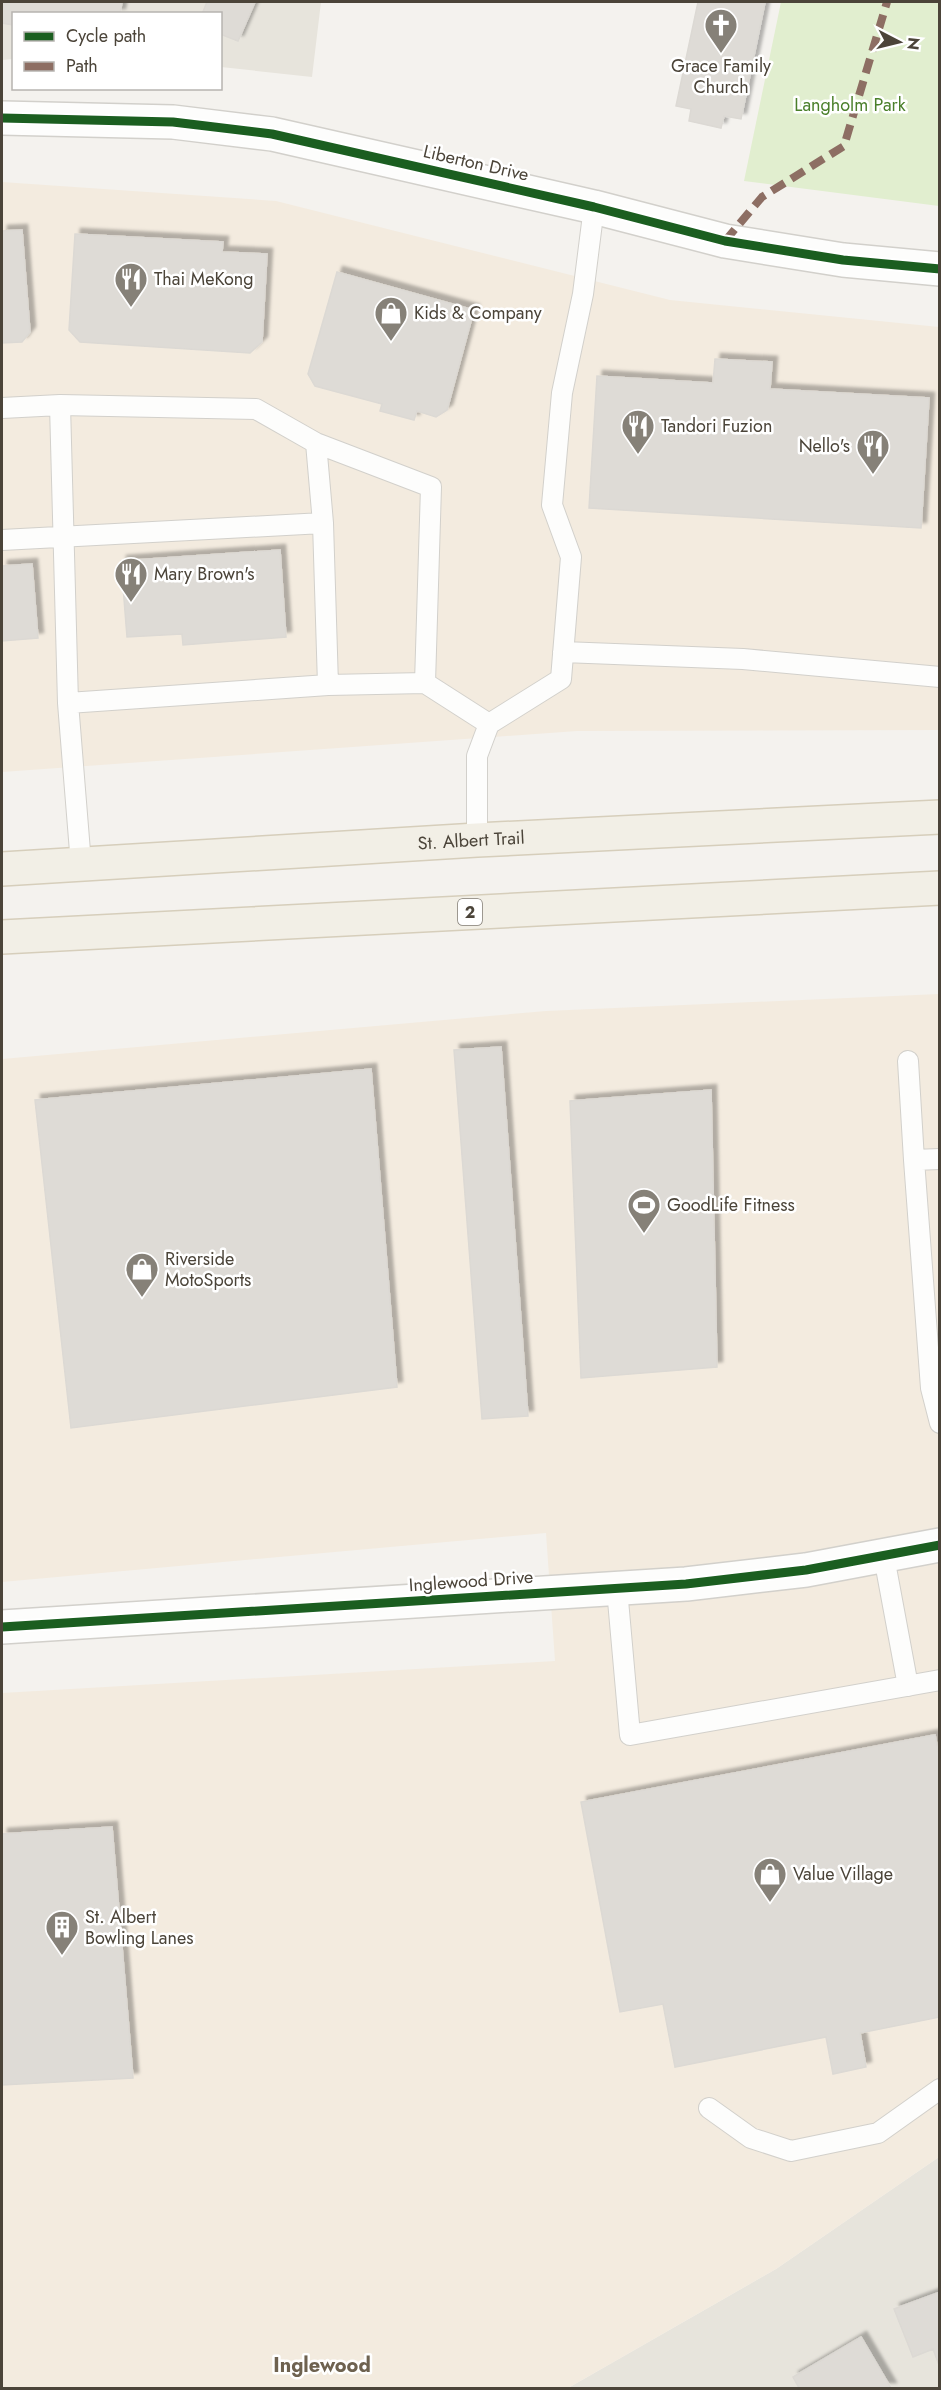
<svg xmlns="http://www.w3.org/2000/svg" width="941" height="2390" font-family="Jost,sans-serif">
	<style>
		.residential { fill: #e7e4dc }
		.commercial { fill: #f3ebdf }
		.green { fill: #e1eecf }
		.building { fill: #dedbd6; stroke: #dcd9d4; stroke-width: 1.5; filter: url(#shadow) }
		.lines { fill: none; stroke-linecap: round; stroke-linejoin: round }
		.service-casing { stroke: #d2d0cb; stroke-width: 22 }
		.tertiary-casing { stroke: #d2d0cb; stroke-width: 36 }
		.primary-casing { stroke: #d6cebb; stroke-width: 36 }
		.service { stroke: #fdfdfc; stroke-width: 20 }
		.tertiary { stroke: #fdfdfc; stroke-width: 33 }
		.primary { stroke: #f2efe6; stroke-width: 33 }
		.quiet { stroke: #8d6e63; stroke-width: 8; stroke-dasharray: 15 8; stroke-linecap: butt }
		.cycleway-casing { stroke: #fff; stroke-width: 13 }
		.cycleway { stroke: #1b5e20; stroke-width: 9 }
		.labels { text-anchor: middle; stroke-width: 5; stroke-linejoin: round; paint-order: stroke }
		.shield { fill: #fff; stroke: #817c74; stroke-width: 1.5 }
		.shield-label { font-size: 16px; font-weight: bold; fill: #4b4439 }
		.poi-label { font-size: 18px; fill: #4b4439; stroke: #fff; text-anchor: start }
		.park-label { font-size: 18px; fill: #4a7f2a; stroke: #fff }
		.street-label { font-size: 18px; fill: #4b4439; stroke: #fff }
		.neighbourhood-label { font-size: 20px; font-weight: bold; fill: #6e6250; stroke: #fff }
	</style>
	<defs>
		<filter id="shadow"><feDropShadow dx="5.5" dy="-5.5" stdDeviation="1.5" flood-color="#0004"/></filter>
	</defs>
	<rect width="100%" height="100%" fill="#f4f2ee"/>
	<path class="residential" d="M 2,2 L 321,2 L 312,77 L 221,67 L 220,14 L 14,14 L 13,59 L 2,60 Z
		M 939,2157 L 939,2388 L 568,2388 L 776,2269 Z"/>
	<path class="commercial" d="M 2,182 L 276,201 L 670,300 L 939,327 L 939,730 L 577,731 L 2,772 Z
		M 939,994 L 939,2157 L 776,2269 L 568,2388 L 2,2388 L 2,1693 L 555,1661 L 546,1533 L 2,1582 L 2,1059 L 546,1011 Z"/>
	<path class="green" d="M 781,2 L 939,2 L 939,206 L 744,181 Z"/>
	<path class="building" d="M 2,2 L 122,2 L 120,14 L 14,14 L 14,25 L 2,23 Z
		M 207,2 L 255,2 L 238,41 L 220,34 L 220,14 L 202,14 Z
		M 698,2 L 765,2 L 741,119 L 724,116 L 721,128 L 689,121 L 691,109 L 676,106 Z
		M 22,230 L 30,332 L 22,342 L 2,343 L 2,231 Z
		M 75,234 L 223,242 L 222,252 L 267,254 L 262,342 L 250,353 L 80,342 L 69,330 Z
		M 337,272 L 474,310 L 447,410 L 436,417 L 417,411 L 414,420 L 380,411 L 382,404 L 315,386 L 308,374 Z
		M 715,359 L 772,362 L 770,389 L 929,398 L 921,528 L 589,508 L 597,376 L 713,383 Z
		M 280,550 L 286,637 L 183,645 L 182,634 L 127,637 L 121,561 Z
		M 32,564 L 38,638 L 2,641 L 2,566 Z
		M 501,1047 L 528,1416 L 482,1419 L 454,1050 Z
		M 371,1069 L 397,1387 L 71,1428 L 35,1100 Z
		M 711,1090 L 717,1367 L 581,1378 L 570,1101 Z
		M 935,1735 L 940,1761 L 940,2017 L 860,2033 L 866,2067 L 833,2074 L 826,2037 L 675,2067 L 663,2004 L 620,2012 L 581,1802 Z
		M 112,1827 L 133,2078 L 2,2085 L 2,1834 Z
		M 940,2292 L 940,2365 L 939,2365 L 933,2349 L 913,2357 L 894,2309 Z
		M 861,2337 L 891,2388 L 799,2388 L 793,2377 Z"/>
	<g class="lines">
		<defs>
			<path id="service" d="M 2,408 L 60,405
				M 316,443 L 323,523
				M 2,540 L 323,523 L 328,685
				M 563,652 L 743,659 L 940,677
				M 68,703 L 60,405 L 256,409 L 316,443 L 431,487 L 425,683
				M 477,840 L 477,756 L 489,724 L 561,679 L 571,557 L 552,505 L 562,393 L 583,294 L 594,207
				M 81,864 L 68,703 L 328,685 L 425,683 L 489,724
				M 908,1061 L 914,1160
				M 940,1159 L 914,1160 L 931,1388 L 940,1423
				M 884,1557 L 908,1686
				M 617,1589 L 630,1735 L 940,1680
				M 709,2108 L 751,2138 L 791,2151 L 878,2133 L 940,2089"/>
			<path id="tertiary" d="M 2,118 L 173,122 L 272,134 L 594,207 L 725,241 L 843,260 L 940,269
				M 2,1627 L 686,1584 L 806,1570 L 940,1545"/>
			<g id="primary">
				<path id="s1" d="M 2,869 L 477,840 L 940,817"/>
				<path d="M 2,937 L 940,888"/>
			</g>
		</defs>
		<use href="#service" class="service-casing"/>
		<use href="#tertiary" class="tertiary-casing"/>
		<use href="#primary" class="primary-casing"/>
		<use href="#service" class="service"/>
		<use href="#tertiary" class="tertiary"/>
		<use href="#primary" class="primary"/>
		<path class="quiet" d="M 725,241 L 762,197 L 844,146 L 887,2"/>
		<defs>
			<path id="cycleway" d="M 2,118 L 173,122 L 272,134 L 594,207 L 725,241 L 843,260 L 940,269
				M 2,1627 L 686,1584 L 806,1570 L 940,1545"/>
		</defs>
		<use href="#cycleway" class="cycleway-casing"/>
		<use href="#cycleway" class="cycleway"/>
	</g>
	<defs>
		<symbol id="church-pin" viewBox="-11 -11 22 30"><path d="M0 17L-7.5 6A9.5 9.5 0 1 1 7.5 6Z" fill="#868178" stroke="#fff"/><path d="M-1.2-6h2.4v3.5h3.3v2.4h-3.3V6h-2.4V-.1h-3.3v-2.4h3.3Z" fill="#fff"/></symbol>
		<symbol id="restaurant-pin" viewBox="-11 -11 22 30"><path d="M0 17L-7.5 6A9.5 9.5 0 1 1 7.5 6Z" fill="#868178" stroke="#fff"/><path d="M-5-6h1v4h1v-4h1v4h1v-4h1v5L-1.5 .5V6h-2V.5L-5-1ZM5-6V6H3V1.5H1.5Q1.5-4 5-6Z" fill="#fff"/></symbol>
		<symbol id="shop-pin" viewBox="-11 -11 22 30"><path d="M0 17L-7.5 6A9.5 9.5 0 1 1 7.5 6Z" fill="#868178" stroke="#fff"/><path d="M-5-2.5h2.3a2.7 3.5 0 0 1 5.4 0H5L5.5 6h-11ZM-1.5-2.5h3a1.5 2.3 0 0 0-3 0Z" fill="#fff"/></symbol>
		<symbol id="stadium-pin" viewBox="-11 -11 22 30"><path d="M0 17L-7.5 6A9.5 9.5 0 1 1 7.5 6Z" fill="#868178" stroke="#fff"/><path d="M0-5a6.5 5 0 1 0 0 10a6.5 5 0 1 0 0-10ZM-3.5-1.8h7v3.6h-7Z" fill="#fff"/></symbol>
		<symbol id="building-pin" viewBox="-11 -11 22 30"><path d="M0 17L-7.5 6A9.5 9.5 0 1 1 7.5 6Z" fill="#868178" stroke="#fff"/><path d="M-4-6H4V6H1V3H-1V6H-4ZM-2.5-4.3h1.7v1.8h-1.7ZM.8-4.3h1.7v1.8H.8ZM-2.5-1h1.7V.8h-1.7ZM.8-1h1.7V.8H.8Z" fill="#fff"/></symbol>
	</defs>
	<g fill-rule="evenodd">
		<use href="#church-pin" x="702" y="6" width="38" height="52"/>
		<use href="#restaurant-pin" x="112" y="260" width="38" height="52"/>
		<use href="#shop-pin" x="372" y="294" width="38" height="52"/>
		<use href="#restaurant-pin" x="619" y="407" width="38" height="52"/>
		<use href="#restaurant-pin" x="854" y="427" width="38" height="52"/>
		<use href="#restaurant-pin" x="112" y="555" width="38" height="52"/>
		<use href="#stadium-pin" x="625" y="1186" width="38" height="52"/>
		<use href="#shop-pin" x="123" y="1250" width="38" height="52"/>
		<use href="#shop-pin" x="751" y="1855" width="38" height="52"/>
		<use href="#building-pin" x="43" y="1908" width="38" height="52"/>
	</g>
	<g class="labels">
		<rect class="shield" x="458" y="899" width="24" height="26" rx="4.5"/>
		<g class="shield-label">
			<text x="470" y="918">2</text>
		</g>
		<g class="poi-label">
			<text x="721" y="72" text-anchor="middle">Grace Family<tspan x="721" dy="21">Church</tspan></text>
			<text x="154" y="285">Thai MeKong</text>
			<text x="414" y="319">Kids &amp; Company</text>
			<text x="661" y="432">Tandori Fuzion</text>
			<text x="850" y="452" text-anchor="end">Nello's</text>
			<text x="154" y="580">Mary Brown's</text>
			<text x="667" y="1211">GoodLife Fitness</text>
			<text x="165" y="1265">Riverside<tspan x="165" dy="21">MotoSports</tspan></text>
			<text x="793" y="1880">Value Village</text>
			<text x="85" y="1923">St. Albert<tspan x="85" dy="21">Bowling Lanes</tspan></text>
		</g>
		<g class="park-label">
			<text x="850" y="111">Langholm Park</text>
		</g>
		<g class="street-label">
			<text transform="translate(476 163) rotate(13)" y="6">Liberton Drive</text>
			<text dy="6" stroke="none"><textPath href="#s1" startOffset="470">St. Albert Trail</textPath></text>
			<text transform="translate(471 1581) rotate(-4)" y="6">Inglewood Drive</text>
		</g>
		<g class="neighbourhood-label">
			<text x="322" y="2372">Inglewood</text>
		</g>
	</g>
	<rect width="941" height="2390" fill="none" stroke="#4b4439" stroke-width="6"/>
	<rect x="12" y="12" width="210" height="78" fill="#ffffff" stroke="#b7b4b0" stroke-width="1.5"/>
	<rect x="24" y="32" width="30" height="9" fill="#1b5e20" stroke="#b7b4b0" stroke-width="1.5"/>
	<text x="66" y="42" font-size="18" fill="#4b4439">Cycle path</text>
	<rect x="24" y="62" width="30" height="9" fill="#8d6e63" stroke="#b7b4b0" stroke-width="1.5"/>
	<text x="66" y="72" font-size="18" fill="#4b4439">Path</text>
	<g transform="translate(899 42) rotate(97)" stroke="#ffffff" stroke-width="4.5" paint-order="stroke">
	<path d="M0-4.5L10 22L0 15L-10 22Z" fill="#4b4439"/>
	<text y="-9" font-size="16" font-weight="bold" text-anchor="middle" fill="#4b4439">N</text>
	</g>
</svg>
